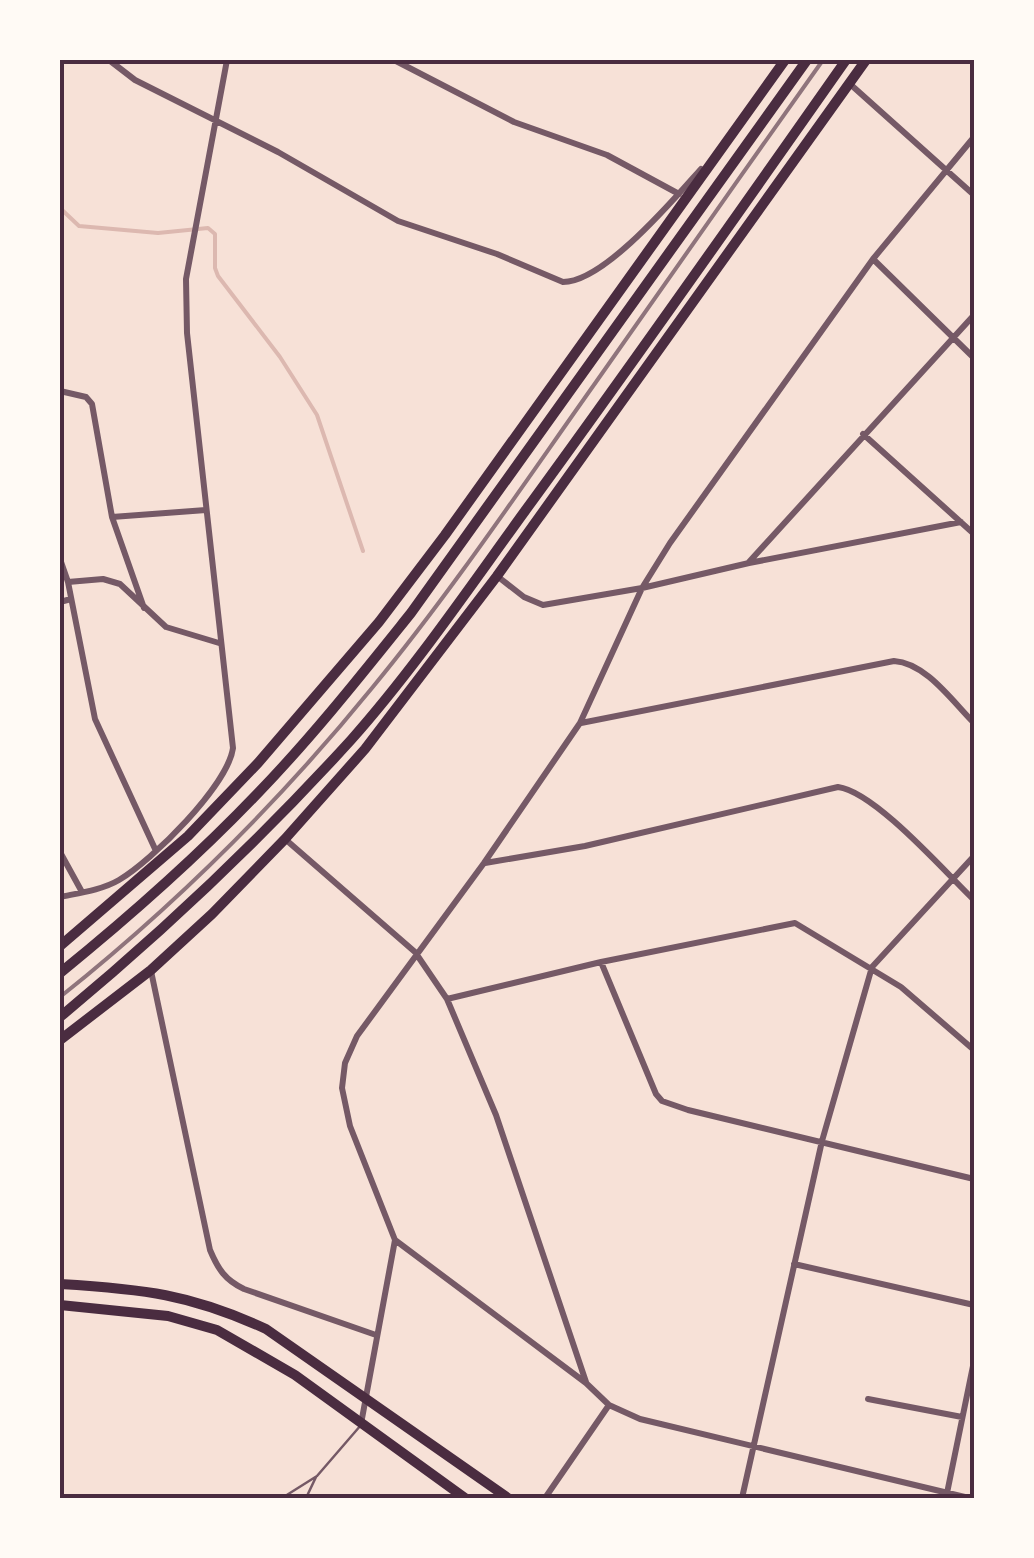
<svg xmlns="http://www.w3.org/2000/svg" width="1034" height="1558" font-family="Arial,sans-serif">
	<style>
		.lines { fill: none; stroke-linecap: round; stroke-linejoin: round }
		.stream { stroke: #dcb8b0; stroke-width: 4 }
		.service { stroke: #755966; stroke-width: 2.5 }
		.minor { stroke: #755966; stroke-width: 6 }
		.primary { stroke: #4a2c40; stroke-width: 10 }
		.trunk { stroke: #4a2c40; stroke-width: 10 }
		.rail { stroke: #8f747c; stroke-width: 4 }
		.neatline { fill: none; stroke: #4a2c40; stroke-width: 4 }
	</style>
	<rect width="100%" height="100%" fill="#f7e1d7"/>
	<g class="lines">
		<path class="stream" d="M 60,208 L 79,226 L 158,233 L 208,228 L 215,234 L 215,268 L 218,276 L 280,357 L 317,415 L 363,551"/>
		<path class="service" d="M 282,1498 L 317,1476 L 361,1425
			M 306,1498 L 316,1477"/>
		<path class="minor" d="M 109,60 L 135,80 L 278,152 L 398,221 L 497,254 L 563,282 C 604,282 674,199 701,169
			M 394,60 L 514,122 L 607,155 L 679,194
			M 850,84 L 974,195
			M 873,259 L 974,358
			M 60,391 L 86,397 L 92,404 L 112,517 L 144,608
			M 863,434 L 974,534
			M 112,517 L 206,510
			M 60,559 L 68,582 L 95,719 L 156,851
			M 749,562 L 974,315
			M 497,576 L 524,597 L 543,605 L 642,588 L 749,563 L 961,522
			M 68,582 L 103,579 L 120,584 L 166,627 L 219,643
			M 60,602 L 71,599
			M 581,723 L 894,661 C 926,663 952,701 974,723
			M 285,839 L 415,952 L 447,999 L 496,1115 L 586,1382
			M 60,852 L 82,892
			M 485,863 L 585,846 L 838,787 C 875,792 944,871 974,900
			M 60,897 C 79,893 102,890 119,880 C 152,861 228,785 233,748 L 187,333 L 186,279 L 227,60
			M 601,962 L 656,1094 L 662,1101 L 688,1110 L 974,1179
			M 151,971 L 210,1250 C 218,1269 225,1280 244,1289 L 376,1335
			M 447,999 L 601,962 L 795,923 L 901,987 L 974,1050
			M 794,1264 L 974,1305
			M 868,1399 L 962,1417
			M 361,1424 L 395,1240
			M 545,1498 L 609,1405
			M 742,1498 L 822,1141 L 872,967 L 974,856
			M 946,1498 L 974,1361
			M 969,1498 L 640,1419 L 609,1405 L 586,1383 L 395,1240 L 350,1126 L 342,1088 L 345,1063 L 357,1036 L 484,863 L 580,723 L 642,588 L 670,543 L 873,259 L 974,137"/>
		<path class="primary" d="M 60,946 L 188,836 L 258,763 L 379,622 L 445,535 L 785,60
			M 60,1040 L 151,970 L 212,914 L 285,839 L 365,749 L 497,576 L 866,60
			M 60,1284 C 143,1289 190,1294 266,1329 L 508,1498
			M 60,1305 L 168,1316 L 217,1330 L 295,1375 L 465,1498"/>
		<path class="trunk" d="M 60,973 C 129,917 196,858 258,793 C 313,736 362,674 411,613 L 807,60
			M 60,1017 C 164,931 260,840 351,740 C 414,669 469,588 525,511 C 634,362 740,211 846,60"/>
		<path class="rail" d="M 60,997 C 174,906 280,801 372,688 C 452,591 523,485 596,382 C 671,275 747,167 823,60"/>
	</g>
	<rect width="1034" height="1558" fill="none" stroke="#fffaf5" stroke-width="125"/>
	<rect x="62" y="62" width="910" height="1434" class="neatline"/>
</svg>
